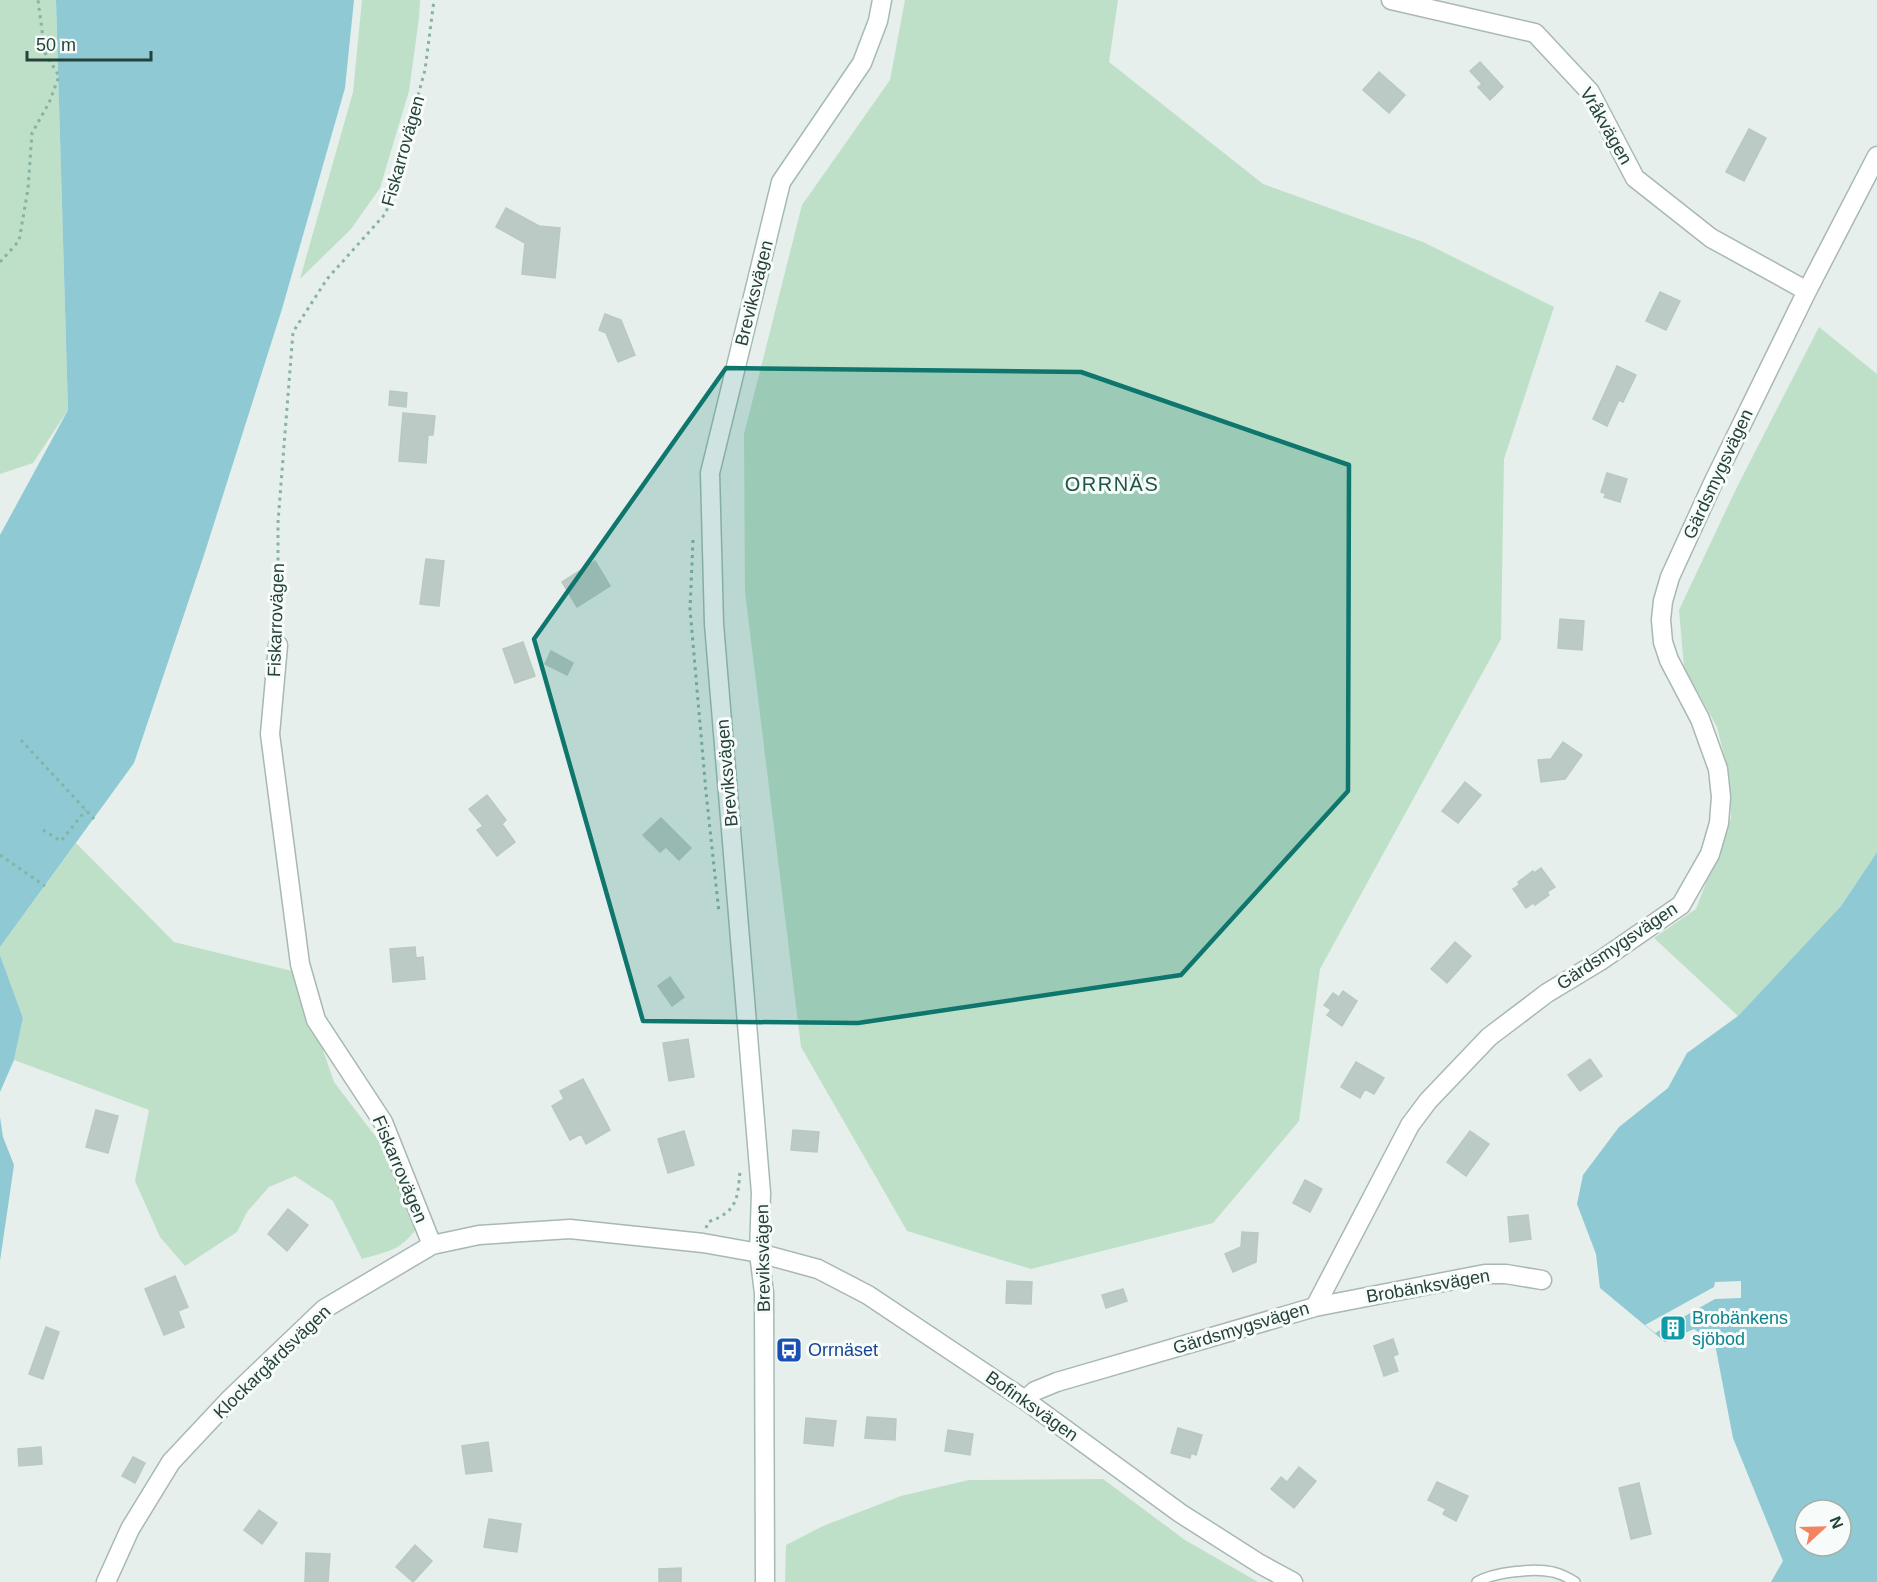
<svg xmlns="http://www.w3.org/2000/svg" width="1877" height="1582" font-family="Arial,sans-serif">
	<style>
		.green { fill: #bfe0c8 }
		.water { fill: #8ec9d4; fill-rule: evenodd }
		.pier { fill: #e6efeb }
		.building { fill: #bbcac4; stroke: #b8c9c2; stroke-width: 1.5 }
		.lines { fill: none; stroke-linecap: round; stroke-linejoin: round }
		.lane-casing { stroke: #a8b8b2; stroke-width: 12 }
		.street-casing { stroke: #a8b8b2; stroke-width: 21 }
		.secondary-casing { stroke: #a4bbb3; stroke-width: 21 }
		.path { stroke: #86b3a5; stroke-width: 3; stroke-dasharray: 3 4.5; stroke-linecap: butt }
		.lane { stroke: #fff; stroke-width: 9 }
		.street { stroke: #fff; stroke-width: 18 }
		.secondary { stroke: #fff; stroke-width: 18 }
		.marked { fill: #0f766e; fill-opacity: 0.2; stroke: #0f766e; stroke-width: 4.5; stroke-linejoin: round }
		.labels { text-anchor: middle; stroke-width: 6; stroke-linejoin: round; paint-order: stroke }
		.street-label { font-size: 18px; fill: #24423a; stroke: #f7fbf9 }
		.culture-label { font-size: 18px; fill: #0d838f; stroke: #f7fbf9; text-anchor: start }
		.transit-label { font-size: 18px; fill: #164399; stroke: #f7fbf9; text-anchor: start }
		.neighbourhood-label { font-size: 20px; letter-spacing: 1.5px; fill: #1f5548; stroke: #f7fbf9 }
	</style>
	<rect width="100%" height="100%" fill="#e6efeb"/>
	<path class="green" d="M 0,0 L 56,0 L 68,410 L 33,463 L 0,474 Z
		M 362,0 L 420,0 L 419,18 L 409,91 L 380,188 L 351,229 L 300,279 L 353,92 Z
		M 905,0 L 1118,0 L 1109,62 L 1263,184 L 1423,242 L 1554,307 L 1504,459 L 1501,639 L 1320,969 L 1299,1121 L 1213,1223 L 1031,1269 L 907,1231 L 801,1047 L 745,592 L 744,434 L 802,205 L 890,80 Z
		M 1819,327 L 1877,374 L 1877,852 L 1841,906 L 1738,1016 L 1654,938 L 1696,909 L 1731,818 L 1729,775 L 1717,727 L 1684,667 L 1679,610 L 1736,489 Z
		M 76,843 L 174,942 L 296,972 L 334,1082 L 382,1145 L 419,1225 C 402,1250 390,1251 362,1259 L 333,1201 L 295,1176 L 269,1187 L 247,1212 L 237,1232 L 185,1266 L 160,1237 L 135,1181 L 149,1110 L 14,1060 L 23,1018 L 0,955 L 0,947 Z
		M 1103,1479 L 1185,1540 L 1258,1582 L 785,1582 L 786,1545 L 823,1526 L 901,1496 L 969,1480 Z"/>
	<path class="water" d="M 56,0 L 354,0 L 345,88 L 282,309 L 204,555 L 134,763 L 0,947 L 0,535 L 68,410 Z
		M 1877,852 L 1877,1582 L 1771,1582 L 1783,1561 L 1733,1438 L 1715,1344 L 1694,1329 L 1665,1342 L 1600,1288 L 1596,1254 L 1577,1204 L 1583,1175 L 1619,1127 L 1668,1088 L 1687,1053 L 1738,1016 L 1841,906 ZM 1805,1510 L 1841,1510 L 1841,1546 L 1805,1546 Z
		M 0,955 L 23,1018 L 14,1060 L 0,1092 Z
		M 0,1117 L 3,1137 L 14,1165 L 0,1261 Z"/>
	<path class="pier" d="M 1741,1281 L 1741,1298 L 1715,1299 L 1655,1333 L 1645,1325 L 1714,1287 L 1715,1282 Z"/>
	<path class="building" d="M 1480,62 L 1503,87 L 1490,100 L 1478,87 L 1482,84 L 1470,71 Z
		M 1379,72 L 1405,95 L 1389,113 L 1363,90 Z
		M 1749,129 L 1766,138 L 1744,181 L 1726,172 Z
		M 506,208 L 539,226 L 560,228 L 555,278 L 522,274 L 525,243 L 496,227 Z
		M 1660,292 L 1680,301 L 1666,330 L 1646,321 Z
		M 605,314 L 621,320 L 635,355 L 618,362 L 606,333 L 599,330 Z
		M 1617,366 L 1636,375 L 1623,402 L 1619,400 L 1607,426 L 1593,419 Z
		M 390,391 L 407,393 L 406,407 L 389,405 Z
		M 403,413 L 435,416 L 433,435 L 428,435 L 426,463 L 399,461 Z
		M 1607,473 L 1627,479 L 1620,502 L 1604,497 L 1606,494 L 1601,492 Z
		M 426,559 L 444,561 L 439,606 L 420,604 Z
		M 595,561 L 610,586 L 577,607 L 562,582 Z
		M 1560,619 L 1584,621 L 1582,650 L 1558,648 Z
		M 523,642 L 535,676 L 515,683 L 503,649 Z
		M 551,651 L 573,663 L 567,675 L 545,664 Z
		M 1563,742 L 1582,755 L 1565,779 L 1541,782 L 1538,760 L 1551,759 Z
		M 1465,782 L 1481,795 L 1458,823 L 1442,811 Z
		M 487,795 L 506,820 L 502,824 L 515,842 L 497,856 L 477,830 L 483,826 L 469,809 Z
		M 661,818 L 691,848 L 679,860 L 666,847 L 660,852 L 643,835 Z
		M 1541,868 L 1555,887 L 1547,892 L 1549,895 L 1535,905 L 1533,903 L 1526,908 L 1513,889 L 1519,885 L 1518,882 L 1533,871 L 1534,873 Z
		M 1455,942 L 1471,956 L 1447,983 L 1431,969 Z
		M 415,947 L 416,958 L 423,957 L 425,979 L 393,982 L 390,949 Z
		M 670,977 L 684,997 L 672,1006 L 658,986 Z
		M 1343,991 L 1357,1001 L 1342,1026 L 1327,1015 L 1331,1010 L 1324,1005 L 1333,993 L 1339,997 Z
		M 688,1039 L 694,1077 L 669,1081 L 663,1043 Z
		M 1590,1059 L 1602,1076 L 1580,1091 L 1568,1075 Z
		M 1356,1062 L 1384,1078 L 1374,1094 L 1365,1089 L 1360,1098 L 1341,1087 Z
		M 583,1079 L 610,1130 L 586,1144 L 581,1134 L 570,1140 L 552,1106 L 564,1099 L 560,1091 Z
		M 96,1110 L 118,1116 L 108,1153 L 86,1147 Z
		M 793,1130 L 819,1132 L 817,1152 L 791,1150 Z
		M 684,1131 L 694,1165 L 668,1173 L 658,1139 Z
		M 1470,1131 L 1489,1144 L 1466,1176 L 1447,1162 Z
		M 1305,1180 L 1322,1189 L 1310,1212 L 1293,1203 Z
		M 288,1209 L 308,1225 L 287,1251 L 268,1234 Z
		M 1528,1215 L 1531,1239 L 1510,1242 L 1508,1217 Z
		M 1242,1232 L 1258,1233 L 1256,1262 L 1233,1272 L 1225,1254 L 1241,1247 Z
		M 175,1276 L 188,1307 L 178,1311 L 184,1327 L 164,1335 L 145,1289 Z
		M 1007,1281 L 1032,1282 L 1031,1304 L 1006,1303 Z
		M 1123,1289 L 1127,1301 L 1106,1308 L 1102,1295 Z
		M 46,1327 L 59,1332 L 43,1379 L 29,1374 Z
		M 1393,1339 L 1398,1354 L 1393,1356 L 1398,1371 L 1384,1376 L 1374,1346 Z
		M 867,1417 L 896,1419 L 895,1440 L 865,1438 Z
		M 806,1418 L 836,1421 L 833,1446 L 804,1443 Z
		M 1178,1428 L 1202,1435 L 1196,1455 L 1191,1453 L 1190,1458 L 1171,1453 Z
		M 948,1430 L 973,1434 L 970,1455 L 945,1451 Z
		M 488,1442 L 492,1471 L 466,1474 L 462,1446 Z
		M 41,1447 L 42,1464 L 19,1466 L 18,1449 Z
		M 133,1457 L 145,1463 L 135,1483 L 122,1476 Z
		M 1299,1467 L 1316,1481 L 1294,1508 L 1271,1489 L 1281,1477 L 1287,1482 Z
		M 1437,1482 L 1468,1496 L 1456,1521 L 1443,1514 L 1446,1509 L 1428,1500 Z
		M 1639,1483 L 1651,1534 L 1631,1539 L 1619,1488 Z
		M 259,1510 L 277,1523 L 262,1544 L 244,1530 Z
		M 489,1519 L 521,1524 L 517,1552 L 484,1547 Z
		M 415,1545 L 432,1561 L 413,1582 L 396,1567 Z
		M 306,1553 L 330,1554 L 328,1582 L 305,1582 Z
		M 681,1568 L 681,1582 L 659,1582 L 659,1569 Z"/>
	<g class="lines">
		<defs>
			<path id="lane" d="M 1477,1582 C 1494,1572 1534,1568 1553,1572 C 1561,1574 1569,1578 1575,1582"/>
			<path id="street" d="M 1391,0 L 1535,33 L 1590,92 L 1635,178 L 1711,238 L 1807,291
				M 278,645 L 270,734 L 300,964 L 316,1020 L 383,1122 L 432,1245
				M 1315,1307 L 1485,1274 L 1506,1274 L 1542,1280
				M 1025,1400 L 1035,1391 L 1057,1382 L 1315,1307 L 1410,1125 L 1428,1101 L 1489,1037 L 1547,993 L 1600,961 L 1681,905 L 1710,854 L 1719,823 L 1721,797 L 1718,769 L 1700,719 L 1669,660 L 1663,642 L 1661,620 L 1663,601 L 1670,577 L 1713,483 L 1807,291 L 1877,156
				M 106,1582 L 130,1529 L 171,1462 L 231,1398 L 324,1309 L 432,1245 L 479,1235 L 570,1229 L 703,1243 L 759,1253 L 818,1269 L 868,1295 L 1025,1400 L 1180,1513 L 1260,1564 L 1293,1582"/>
			<path id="secondary" d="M 765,1582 L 764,1293 L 759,1253 L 761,1193 L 714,624 L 710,473 L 781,182 L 862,63 L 878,21 L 882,0"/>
		</defs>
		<use href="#lane" class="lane-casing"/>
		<use href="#street" class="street-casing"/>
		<use href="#secondary" class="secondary-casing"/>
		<path class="path" d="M 0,262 L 19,241 L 28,189 L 32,133 L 49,103 L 59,76 L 45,53 L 38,0
			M 693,540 L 690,609 L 706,792 L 719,913
			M 278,628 L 278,522 L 293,332 L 327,279 L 386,213 L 425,70 L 434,0
			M 21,740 L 94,819
			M 43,830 L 61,841 L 86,810
			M 0,855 L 45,886
			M 706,1228 L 708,1222 C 737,1212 738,1199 740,1170"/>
		<use href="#lane" class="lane"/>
		<use href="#street" class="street"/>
		<use href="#secondary" class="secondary"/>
	</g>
	<path class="marked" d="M 726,368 L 1081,372 L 1349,465 L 1348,791 L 1181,975 L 858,1023 L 643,1021 L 534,639 Z"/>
	<defs>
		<symbol id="building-square" viewBox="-11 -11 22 22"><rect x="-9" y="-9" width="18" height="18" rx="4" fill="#0f9aa8" stroke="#f7fbf9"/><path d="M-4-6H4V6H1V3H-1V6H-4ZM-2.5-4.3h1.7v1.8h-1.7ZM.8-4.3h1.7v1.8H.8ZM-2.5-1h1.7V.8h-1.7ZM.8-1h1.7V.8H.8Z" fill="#fff"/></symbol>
		<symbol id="bus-square" viewBox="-11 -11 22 22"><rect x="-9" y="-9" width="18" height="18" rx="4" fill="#1a4fb4" stroke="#f7fbf9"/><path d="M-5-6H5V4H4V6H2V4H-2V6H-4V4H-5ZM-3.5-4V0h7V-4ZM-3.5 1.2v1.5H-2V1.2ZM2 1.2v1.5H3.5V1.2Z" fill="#fff"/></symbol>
	</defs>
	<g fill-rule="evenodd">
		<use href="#building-square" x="1658" y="1313" width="30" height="30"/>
		<use href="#bus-square" x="774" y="1335" width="30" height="30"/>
	</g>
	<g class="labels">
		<g class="street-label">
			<text transform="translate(1606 126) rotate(60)" y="6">Vråkvägen</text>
			<text transform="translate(403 151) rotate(-74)" y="6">Fiskarrovägen</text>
			<text transform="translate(754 293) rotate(-76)" y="6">Breviksvägen</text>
			<text transform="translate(1718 474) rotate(-65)" y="6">Gärdsmygsvägen</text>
			<text transform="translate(276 620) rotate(-88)" y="6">Fiskarrovägen</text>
			<text transform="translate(727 773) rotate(-95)" y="6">Breviksvägen</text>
			<text transform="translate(1617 946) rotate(-34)" y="6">Gärdsmygsvägen</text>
			<text transform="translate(400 1169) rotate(67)" y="6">Fiskarrovägen</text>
			<text transform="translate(763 1258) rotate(-91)" y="6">Breviksvägen</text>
			<text transform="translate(1428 1286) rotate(-10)" y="6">Brobänksvägen</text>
			<text transform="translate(1241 1328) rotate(-17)" y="6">Gärdsmygsvägen</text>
			<text transform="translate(272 1362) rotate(-44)" y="6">Klockargårdsvägen</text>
			<text transform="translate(1032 1406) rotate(35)" y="6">Bofinksvägen</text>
		</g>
		<g class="culture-label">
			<text x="1692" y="1324">Brobänkens<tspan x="1692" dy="21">sjöbod</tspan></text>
		</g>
		<g class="transit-label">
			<text x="808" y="1356">Orrnäset</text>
		</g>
		<g class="neighbourhood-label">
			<text x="1112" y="491">ORRNÄS</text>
		</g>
	</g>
	<g transform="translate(1823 1528) rotate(68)"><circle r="28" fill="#f7fbf9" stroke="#a3b1ad" stroke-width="1.5"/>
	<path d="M0-4.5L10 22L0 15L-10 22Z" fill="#f4845f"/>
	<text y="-9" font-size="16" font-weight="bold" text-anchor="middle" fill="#24423a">N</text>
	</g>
	<path d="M27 51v9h124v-9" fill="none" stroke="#24423a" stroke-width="3"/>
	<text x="36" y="51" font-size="18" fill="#24423a" stroke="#f7fbf9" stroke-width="4.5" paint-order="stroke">50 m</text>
</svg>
